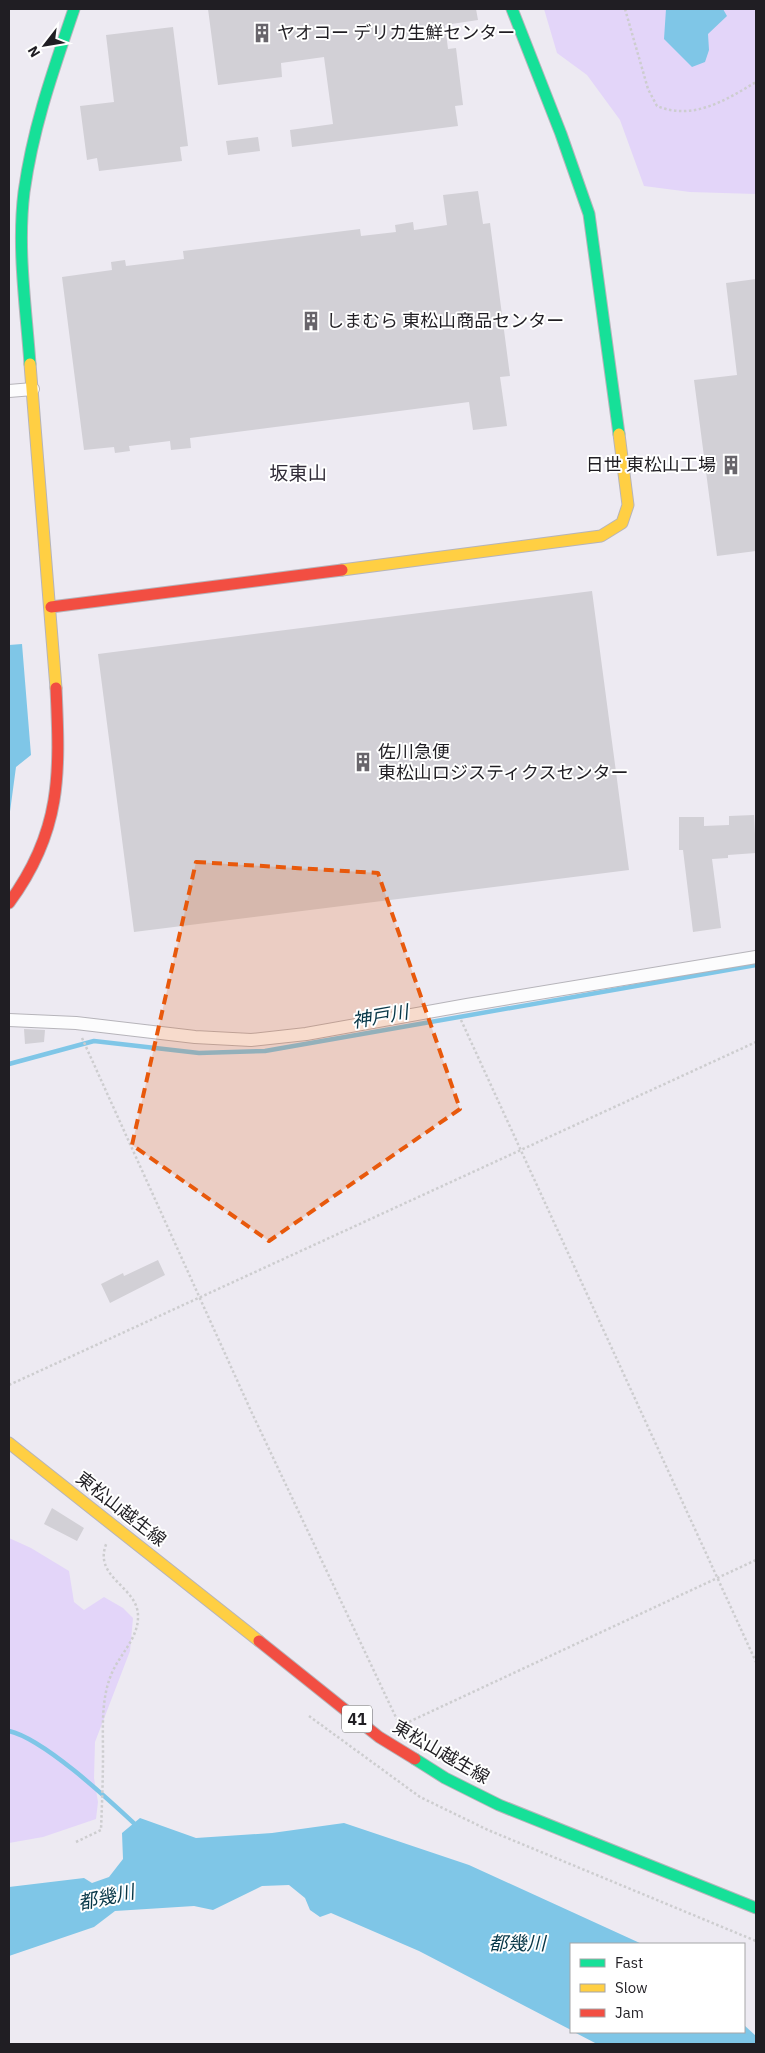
<svg xmlns="http://www.w3.org/2000/svg" width="765" height="2053" font-family="'IBM Plex Sans','Noto Sans JP',sans-serif">
	<style>
		.green { fill: #e3d5f9 }
		.water { fill: #7fc6e7 }
		.lines { fill: none; stroke-linecap: round; stroke-linejoin: round }
		.stream { stroke: #7fc6e7; stroke-width: 4.5 }
		.building { fill: #d2d0d6 }
		.street-casing { stroke: #b6b4ba; stroke-width: 14 }
		.fast-casing { stroke: #b6b4ba; stroke-width: 13 }
		.slow-casing { stroke: #b6b4ba; stroke-width: 13 }
		.jam-casing { stroke: #b6b4ba; stroke-width: 13 }
		.path { stroke: #cdcdcf; stroke-width: 2.5; stroke-dasharray: 2.5 2.5; stroke-linecap: butt }
		.street { stroke: #fcfcfd; stroke-width: 12 }
		.fast { stroke: #16e098; stroke-width: 11 }
		.slow { stroke: #ffcf43; stroke-width: 11 }
		.jam { stroke: #f24e42; stroke-width: 11 }
		.marked { fill: #e8590c; fill-opacity: 0.2; stroke: #e8590c; stroke-width: 4; stroke-dasharray: 10 6; stroke-linejoin: round }
		.labels { text-anchor: middle; stroke-width: 4; stroke-linejoin: round; paint-order: stroke }
		.shield { fill: #fff; stroke: #636265; stroke-width: 1 }
		.shield-label { font-size: 16px; font-weight: bold; fill: #201e23 }
		.poi-label { font-size: 18px; fill: #201e23; stroke: #fff; text-anchor: start }
		.street-label { font-size: 18px; fill: #201e23; stroke: #fff }
		.neighbourhood-label { font-size: 19px; fill: #322d39; stroke: #fff }
		.water-label { font-size: 19px; font-style: italic; fill: #073748; stroke: #fff }
	</style>
	<rect width="100%" height="100%" fill="#edeaf2"/>
	<path class="green" d="M 544,9 L 756,9 L 756,194 L 690,192 L 644,186 L 620,120 L 587,75 L 557,53 Z
		M 9,1538 L 31,1548 L 69,1571 L 74,1602 L 84,1610 L 104,1597 L 123,1608 L 133,1618 L 130,1651 L 95,1742 L 94,1778 L 98,1802 L 96,1819 L 43,1837 L 9,1843 Z"/>
	<path class="water" d="M 666,9 L 723,9 L 727,16 L 708,34 L 709,50 L 705,62 L 692,67 L 664,39 Z
		M 22,644 L 31,755 L 16,767 L 9,819 L 9,645 Z
		M 140,1818 L 196,1838 L 272,1833 L 344,1823 L 469,1865 L 642,1944 L 571,1944 L 571,2030 L 419,1951 L 331,1913 L 320,1917 L 310,1910 L 305,1898 L 289,1885 L 262,1886 L 213,1910 L 194,1906 L 115,1911 L 94,1927 L 9,1956 L 9,1887 L 84,1878 L 92,1883 L 109,1877 L 123,1859 L 122,1833 Z
		M 744,2025 L 756,2036 L 756,2044 L 597,2044 L 574,2032 L 744,2032 Z"/>
	<g class="lines">
		<path class="stream" d="M 9,1064 L 94,1041 L 199,1053 L 265,1051 L 756,965
			M 9,1731 C 44,1739 109,1800 137,1826"/>
	</g>
	<path class="building" d="M 208,9 L 476,9 L 478,20 L 445,25 L 448,49 L 456,48 L 463,105 L 455,106 L 458,126 L 292,147 L 290,130 L 333,124 L 324,57 L 281,63 L 282,77 L 218,85 Z
		M 173,27 L 188,146 L 180,147 L 182,161 L 99,171 L 97,158 L 87,160 L 80,106 L 114,102 L 106,35 Z
		M 258,137 L 260,151 L 228,155 L 226,141 Z
		M 478,191 L 483,224 L 490,223 L 510,376 L 500,377 L 507,426 L 473,430 L 469,402 L 190,438 L 191,448 L 171,450 L 170,441 L 129,446 L 130,451 L 115,453 L 114,447 L 84,450 L 62,277 L 112,270 L 111,262 L 125,260 L 126,266 L 184,259 L 183,251 L 360,229 L 361,236 L 396,232 L 395,225 L 413,222 L 414,230 L 447,225 L 443,195 Z
		M 756,279 L 756,551 L 717,556 L 694,380 L 737,375 L 726,283 Z
		M 592,591 L 629,870 L 134,932 L 98,654 Z
		M 754,815 L 756,853 L 728,855 L 728,858 L 712,859 L 721,928 L 693,932 L 683,850 L 679,850 L 679,817 L 704,817 L 704,826 L 729,825 L 729,816 Z
		M 24,1029 L 45,1030 L 44,1042 L 25,1044 Z
		M 158,1260 L 165,1275 L 110,1303 L 101,1284 L 123,1273 L 124,1276 Z
		M 52,1508 L 84,1528 L 77,1541 L 44,1524 Z"/>
	<g class="lines">
		<defs>
			<path id="street" d="M 9,391 L 33,389
				M 9,1020 L 76,1023 L 195,1037 L 251,1040 L 306,1034 L 467,1005 L 756,957"/>
			<path id="fast" d="M 512,9 L 561,134 L 589,214 L 619,434
				M 30,364 C 26,307 17,249 24,192 C 33,127 53,71 74,9
				M 415,1759 L 445,1778 L 499,1805 L 756,1908"/>
			<path id="slow" d="M 30,364 L 56,688
				M 342,570 L 601,536 L 622,523 L 628,505 L 619,434
				M 9,1443 L 259,1641"/>
			<path id="jam" d="M 51,607 L 342,570
				M 9,903 C 62,831 60,774 56,688
				M 259,1641 L 379,1737 L 415,1759"/>
		</defs>
		<use href="#street" class="street-casing"/>
		<use href="#fast" class="fast-casing"/>
		<use href="#slow" class="slow-casing"/>
		<use href="#jam" class="jam-casing"/>
		<path class="path" d="M 625,9 L 648,89 L 657,106 C 693,121 726,100 756,82
			M 461,1020 L 756,1662
			M 82,1038 L 251,1411 L 400,1726
			M 9,1385 L 756,1042
			M 309,1716 L 420,1797 L 488,1830 L 756,1941
			M 400,1726 L 756,1560
			M 76,1842 L 101,1830 C 102,1804 103,1779 103,1754 C 103,1727 101,1700 111,1675 C 119,1655 138,1639 138,1617 C 139,1586 91,1578 107,1542"/>
		<use href="#street" class="street"/>
		<use href="#fast" class="fast"/>
		<use href="#slow" class="slow"/>
		<use href="#jam" class="jam"/>
	</g>
	<path class="marked" d="M 196,862 L 378,873 L 460,1109 L 269,1241 L 132,1145 Z"/>
	<defs>
		<symbol id="building-bare" viewBox="-9 -9 18 18"><path d="M-4-6H4V6H1V3H-1V6H-4ZM-2.5-4.3h1.7v1.8h-1.7ZM.8-4.3h1.7v1.8H.8ZM-2.5-1h1.7V.8h-1.7ZM.8-1h1.7V.8H.8Z" fill="#68656b" stroke="#fff" stroke-width="2.5" paint-order="stroke"/></symbol>
	</defs>
	<g fill-rule="evenodd">
		<use href="#building-bare" x="248" y="19" width="28" height="28"/>
		<use href="#building-bare" x="297" y="307" width="28" height="28"/>
		<use href="#building-bare" x="717" y="451" width="28" height="28"/>
		<use href="#building-bare" x="349" y="748" width="28" height="28"/>
	</g>
	<g class="labels">
		<rect class="shield" x="342" y="1705.5" width="30" height="27" rx="4"/>
		<g class="shield-label">
			<text x="357" y="1725">41</text>
		</g>
		<g class="poi-label">
			<text x="277" y="39">ヤオコー デリカ生鮮センター</text>
			<text x="326" y="327">しまむら 東松山商品センター</text>
			<text x="716" y="471" text-anchor="end">日世 東松山工場</text>
			<text x="378" y="758">佐川急便<tspan x="378" dy="21">東松山ロジスティクスセンター</tspan></text>
		</g>
		<g class="street-label">
			<text transform="translate(121 1509) rotate(38)" y="6">東松山越生線</text>
			<text transform="translate(441 1752) rotate(30)" y="6">東松山越生線</text>
		</g>
		<g class="neighbourhood-label">
			<text x="298" y="480">坂東山</text>
		</g>
		<g class="water-label">
			<text transform="translate(380 1016) rotate(-10)" y="7">神戸川</text>
			<text transform="translate(106 1897) rotate(-12)" y="7">都幾川</text>
			<text x="517" y="1950">都幾川</text>
		</g>
	</g>
	<rect width="765" height="2053" fill="none" stroke="#201e23" stroke-width="20"/>
	<rect x="570" y="1943" width="175" height="90" fill="#ffffff" stroke="#a6a5a7"/>
	<rect x="580" y="1959" width="25" height="8" fill="#16e098" stroke="#a6a5a7"/>
	<text x="615" y="1968" font-size="15" fill="#201e23">Fast</text>
	<rect x="580" y="1984" width="25" height="8" fill="#ffcf43" stroke="#a6a5a7"/>
	<text x="615" y="1993" font-size="15" fill="#201e23">Slow</text>
	<rect x="580" y="2009" width="25" height="8" fill="#f24e42" stroke="#a6a5a7"/>
	<text x="615" y="2018" font-size="15" fill="#201e23">Jam</text>
	<g transform="translate(45 45) rotate(239)" stroke="#ffffff" stroke-width="4" paint-order="stroke">
	<path d="M0-4L9 19L0 12L-9 19Z" fill="#201e23"/>
	<text y="-8" font-size="14" font-weight="bold" text-anchor="middle" fill="#201e23">N</text>
	</g>
</svg>
